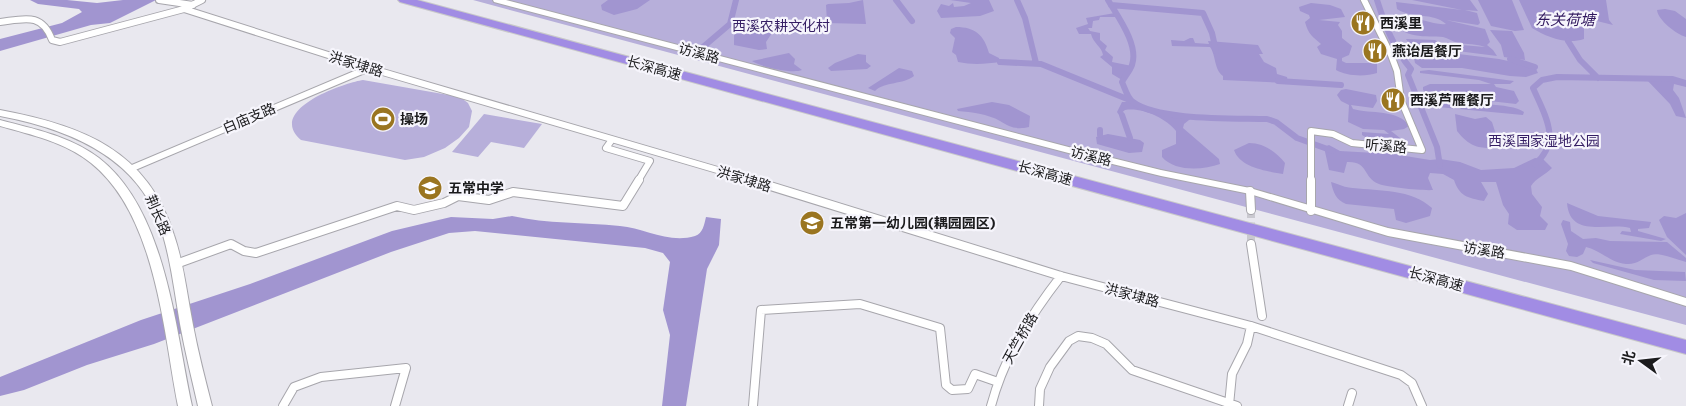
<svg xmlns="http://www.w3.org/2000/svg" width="1686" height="406" font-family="Commissioner,'Noto Sans SC',sans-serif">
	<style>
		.green { fill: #b7afda }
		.water { fill: #a195d0 }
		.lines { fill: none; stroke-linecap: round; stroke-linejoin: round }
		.canal { stroke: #a195d0; stroke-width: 6 }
		.minor-tunnel { stroke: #cac9d0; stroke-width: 8; stroke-dasharray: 8 4.5; stroke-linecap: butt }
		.minor-far1-casing { stroke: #a7a6ac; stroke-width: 8 }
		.minor-casing { stroke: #a7a6ac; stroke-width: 10 }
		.tertiary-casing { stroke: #a7a6ac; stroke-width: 2 }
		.secondary-casing { stroke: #a7a6ac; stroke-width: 2 }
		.motorway-casing { stroke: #c8c8c9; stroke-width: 2 }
		.minor-far1 { stroke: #fff; stroke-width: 6 }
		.minor { stroke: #fff; stroke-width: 8 }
		.tertiary { fill: #fff; fill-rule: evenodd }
		.secondary { fill: #fff; fill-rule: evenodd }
		.motorway { fill: #a18ce4; fill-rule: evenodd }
		.labels { text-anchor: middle; stroke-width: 4.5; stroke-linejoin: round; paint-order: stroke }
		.poi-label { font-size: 14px; font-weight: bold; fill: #1b1b1d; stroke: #f6f5fc; text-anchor: start }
		.park-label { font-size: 14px; fill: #351e64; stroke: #f6f5fc }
		.street-label { font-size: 14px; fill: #1b1b1d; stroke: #f6f5fc }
		.water-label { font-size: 15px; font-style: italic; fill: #30175e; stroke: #f6f5fc }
	</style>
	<rect width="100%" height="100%" fill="#e9e8ef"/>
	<path class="green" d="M 473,0 L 1686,0 L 1686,325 Z
		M 363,80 L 460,97 L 468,103 L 472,111 L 469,127 L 459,138 L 445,148 L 424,157 L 405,160 L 301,140 C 266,110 343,83 363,80 Z
		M 484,114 L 542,124 L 524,148 L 491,142 L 478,157 L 452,152 Z"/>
	<path class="water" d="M 30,0 L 67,0 L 97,3 L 123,0 L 156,0 L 110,23 L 91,25 L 0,51 L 0,39 L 62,23 L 82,12 L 79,9 L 38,4 Z
		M 608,0 L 650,0 L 637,9 L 614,15 L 602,10 L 601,5 Z
		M 863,0 L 866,24 L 827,23 L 826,5 L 828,4 L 849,3 Z
		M 950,0 L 989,0 L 994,11 L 980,16 L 941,18 L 937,11 L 941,4 L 949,6 L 953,3 L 954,7 L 964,6 L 971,3 Z
		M 1412,0 L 1470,0 L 1478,11 L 1465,10 L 1477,13 L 1480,23 L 1478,25 L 1446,20 L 1485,29 L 1490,42 L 1487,45 L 1493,50 L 1497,56 L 1410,45 L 1406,39 L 1435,40 L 1443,46 L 1450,44 L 1485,47 C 1477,44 1467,44 1458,43 C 1453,42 1448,38 1443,37 C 1428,36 1400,39 1394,20 C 1408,11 1430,26 1446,24 C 1433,12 1412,19 1397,9 L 1396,2 L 1462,10 Z
		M 1478,0 L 1512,0 L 1524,30 L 1515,31 L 1491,26 Z
		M 1519,0 L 1606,0 L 1609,20 L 1613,25 L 1589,19 L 1584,28 L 1584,39 C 1566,45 1547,37 1532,28 Z
		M 1311,3 L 1330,5 L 1341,9 L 1345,17 L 1319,20 L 1340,22 L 1338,25 L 1342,31 L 1342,38 L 1352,46 L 1349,55 L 1342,58 L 1342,61 L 1346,63 L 1377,63 L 1377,73 C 1365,77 1346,76 1336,70 L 1337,59 L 1321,54 L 1317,47 L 1321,44 C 1313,37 1308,34 1305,22 L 1310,18 L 1309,15 L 1300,11 L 1299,7 Z
		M 1665,9 L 1675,11 L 1686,19 L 1686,37 C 1676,34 1658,20 1657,10 Z
		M 1115,13 L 1117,17 L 1100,17 L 1099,20 L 1093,21 L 1092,28 L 1088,28 L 1090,31 L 1100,33 L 1100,40 L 1107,46 L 1105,50 L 1113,57 L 1112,62 L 1132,66 L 1122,80 L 1112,74 L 1112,67 L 1100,57 L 1103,55 C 1102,47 1093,43 1091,34 L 1079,34 L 1076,28 L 1088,24 L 1086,18 Z
		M 956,27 C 975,27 984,35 989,53 L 999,58 L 1000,62 C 986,64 972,65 958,62 L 956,55 L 952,52 L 955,38 L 950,33 L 951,29 Z
		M 737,30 L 759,30 L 772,33 L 766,42 L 767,49 L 759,50 L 734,45 L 734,35 Z
		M 1490,30 L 1512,31 L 1524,53 L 1525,60 L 1504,57 L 1501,45 Z
		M 1190,38 L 1193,38 L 1195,43 L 1209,44 L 1208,41 L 1258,45 L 1263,54 L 1259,54 L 1264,62 L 1276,68 L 1277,74 L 1287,77 L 1288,83 L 1223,80 L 1223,76 C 1214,70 1216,55 1210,47 L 1172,46 L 1171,40 L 1184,41 Z
		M 1410,48 L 1499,59 L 1535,67 L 1538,73 L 1526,77 L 1510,76 L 1462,68 L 1422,68 L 1415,63 L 1414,58 L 1409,53 Z
		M 789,53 L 795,59 L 794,64 L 802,70 C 792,74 761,67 752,61 Z
		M 858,54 L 866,55 L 866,62 L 871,66 L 867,69 L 831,71 L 828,68 L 835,63 Z
		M 899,68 L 912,71 L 914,76 C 903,85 885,81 875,91 L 868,88 Z
		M 1429,70 L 1514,81 L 1510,84 L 1494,84 L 1496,87 L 1514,91 L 1519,101 L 1516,104 L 1428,94 L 1423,90 L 1423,87 L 1430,84 L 1491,84 L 1479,80 L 1420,73 L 1420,71 Z
		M 1645,78 L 1672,79 L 1686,83 L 1686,87 L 1674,84 L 1673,90 L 1679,98 L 1686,118 L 1676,116 L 1670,104 Z
		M 1346,89 L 1376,95 L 1377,101 L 1373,108 L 1351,105 L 1353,109 C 1370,114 1399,109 1409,126 L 1404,129 L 1391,131 L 1400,138 C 1390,143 1370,141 1362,135 L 1362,132 L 1389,134 L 1384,130 L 1363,129 L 1348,122 L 1349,105 L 1341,101 L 1337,95 L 1341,90 Z
		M 1447,101 C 1467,105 1510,102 1524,112 L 1523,115 L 1438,107 L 1437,104 Z
		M 992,102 L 1009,105 L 1030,116 L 1029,127 C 1016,130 1010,127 1000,121 C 988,114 971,112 958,111 L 957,109 Z
		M 1122,102 L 1132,102 L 1150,109 L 1194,116 L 1184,124 L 1183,128 L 1219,159 L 1220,164 C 1203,170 1175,172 1162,157 L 1162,150 L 1176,144 L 1176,131 C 1166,118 1142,107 1125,110 L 1119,115 L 1117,112 Z
		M 1455,114 L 1475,119 L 1486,117 L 1492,122 L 1498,141 L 1501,142 L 1505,138 L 1518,138 L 1522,145 L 1520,149 C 1493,143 1478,158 1457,131 Z
		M 1108,134 L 1140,140 L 1144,143 L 1142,152 L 1129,153 L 1097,144 L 1096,137 Z
		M 1249,143 C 1264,143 1276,152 1285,163 L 1283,174 C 1267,171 1240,168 1234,150 Z
		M 1329,145 L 1340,151 L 1393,154 L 1430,160 L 1440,159 L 1460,162 L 1481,170 L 1514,168 L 1535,158 L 1543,159 L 1552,168 C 1545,175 1536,178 1531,186 L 1532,194 L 1542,207 L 1540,216 L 1548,224 L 1545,230 L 1517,230 L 1508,224 L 1509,214 L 1503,205 L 1496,182 L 1481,182 L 1488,194 L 1484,201 C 1468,198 1459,196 1454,180 L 1443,174 L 1430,173 L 1428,178 L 1433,190 C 1424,191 1385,187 1379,184 C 1362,177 1369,161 1347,162 L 1344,173 L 1329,170 L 1324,147 Z
		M 1331,182 C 1338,184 1346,188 1353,188 C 1380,191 1411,189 1432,208 L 1430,216 L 1406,223 L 1396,220 L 1394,209 L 1346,204 C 1336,200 1333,192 1331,182 Z
		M 1567,203 L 1598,216 L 1651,222 L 1649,228 L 1638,229 L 1638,231 L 1666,239 L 1661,241 L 1620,234 L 1622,231 L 1631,232 L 1630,228 C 1608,222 1570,239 1567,203 Z
		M 1686,213 L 1686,255 L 1667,237 L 1659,220 L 1664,216 L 1676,218 Z
		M 512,216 C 548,224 583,222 620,226 C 644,228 669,244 695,236 C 703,233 704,225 706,217 L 721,219 L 719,245 L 707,269 L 686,406 L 662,406 L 670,335 L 663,310 L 670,262 L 663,253 L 645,248 L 475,231 L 449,233 L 391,252 L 154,344 L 87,365 L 24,390 L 0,396 L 0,377 L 141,320 L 250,284 L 392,231 L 451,217 L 493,219 Z
		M 1563,220 L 1570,222 L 1571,231 L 1583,239 L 1596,238 L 1610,241 L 1667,242 L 1686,258 L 1686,262 C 1677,260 1660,252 1651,255 C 1643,258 1637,265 1626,264 C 1611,263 1600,250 1586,247 L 1583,254 L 1577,257 L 1569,256 L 1566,251 L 1568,244 L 1561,224 Z
		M 1590,260 L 1635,270 L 1685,272 L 1686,281 L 1654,280 L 1593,263 Z"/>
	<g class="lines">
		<path class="canal" d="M 896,0 L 912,21
			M 1017,0 L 1025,18 L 1036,63
			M 1108,0 C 1118,17 1139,45 1132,65 C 1130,71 1125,76 1122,82 C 1125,88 1127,98 1133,102 C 1158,121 1235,118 1267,119 L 1276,122 L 1297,138 L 1333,151
			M 1377,0 C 1385,25 1394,49 1411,69 L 1408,75 L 1437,147 L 1440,166
			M 1111,5 L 1203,13 L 1212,33 L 1216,51
			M 1568,41 L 1580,60 L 1598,78
			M 703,47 L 730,24 L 736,0
			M 1510,59 L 1535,67
			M 1000,62 L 1041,64 L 1132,101
			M 1278,81 L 1341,85
			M 1122,115 L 1130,138
			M 1100,130 L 1100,135
			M 1535,164 C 1562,141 1545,115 1533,88 L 1542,80 L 1557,77 L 1672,79 L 1686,83"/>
		<path class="minor-tunnel" d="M 1251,210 L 1251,244"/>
		<defs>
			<path id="minor-far1" d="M 159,0 L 193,5
				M 184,9 L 369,68 L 755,181
				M 0,22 C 24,19 42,12 52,40 L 60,42 L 184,9 L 202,0
				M 611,141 L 606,148 L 650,161 L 638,181
				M 130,169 L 369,68
				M 1311,181 L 1311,131 L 1333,134 L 1352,143 L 1422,150 L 1401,100 L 1397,71 L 1391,55 L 1364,0"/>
			<path id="minor" d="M 751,180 L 1061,276 L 1251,326 L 1401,375 L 1412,383 L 1422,406
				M 1311,180 L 1311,211
				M 1250,191 L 1251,210
				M 1251,244 L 1262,316
				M 176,264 L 231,244 L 244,251 L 256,253 L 397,206 L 414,210 L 444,203 L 458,196 L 489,200 L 513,192 L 623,206 L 639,180
				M 1229,405 L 1232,374 L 1247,344 L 1251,326
				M 283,406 L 294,387 L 321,377 L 406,368 L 395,406
				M 753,406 L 761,310 L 860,304 L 940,328 L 946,385 L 952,390 L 968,389 L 975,374 L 998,382
				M 991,406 C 1004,357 1030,316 1061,276
				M 1039,406 L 1040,389 L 1050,367 L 1069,341 L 1078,336 L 1092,338 L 1106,344 L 1132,370 L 1237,406
				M 1348,406 L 1352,393"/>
			<path id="tertiary" d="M 493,0 L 506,0 L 1080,150 L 1161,170 L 1250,188 L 1388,228 L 1571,262 L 1686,298 L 1686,306 L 1571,270 L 1388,236 L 1250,194 L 1161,176 L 1080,156 L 494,2 Z"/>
			<path id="secondary" d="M 0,110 C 81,125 148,150 174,235 C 184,264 187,295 193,325 C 198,352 205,379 212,406 L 198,406 C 192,379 185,352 180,324 C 174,289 170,253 158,220 C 133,154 64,128 0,116 Z
				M 0,120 C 34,129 70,136 99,158 C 166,210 175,328 192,406 L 178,406 C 163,330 156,215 91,163 C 65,142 32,135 0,126 Z"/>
			<path id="motorway" d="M 398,0 L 417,0 L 1686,340 L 1686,354 L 400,2 Z"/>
		</defs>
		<use href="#minor-far1" class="minor-far1-casing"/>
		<use href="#minor" class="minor-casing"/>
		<use href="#tertiary" class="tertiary-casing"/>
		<use href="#secondary" class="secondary-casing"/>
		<use href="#motorway" class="motorway-casing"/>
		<use href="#minor-far1" class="minor-far1"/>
		<use href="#minor" class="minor"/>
		<use href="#tertiary" class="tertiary"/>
		<use href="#secondary" class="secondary"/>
		<use href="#motorway" class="motorway"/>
	</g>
	<defs>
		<symbol id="restaurant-disc" viewBox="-11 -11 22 22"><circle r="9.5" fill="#9a7520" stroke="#f6f5fc"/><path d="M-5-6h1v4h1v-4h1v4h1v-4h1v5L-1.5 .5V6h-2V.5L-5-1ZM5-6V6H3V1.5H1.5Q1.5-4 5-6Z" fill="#fff"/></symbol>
		<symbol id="stadium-disc" viewBox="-11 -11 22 22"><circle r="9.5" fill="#9a7520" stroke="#f6f5fc"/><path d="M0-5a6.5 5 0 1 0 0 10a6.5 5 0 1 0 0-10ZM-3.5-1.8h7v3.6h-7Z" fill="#fff"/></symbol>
		<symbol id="school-disc" viewBox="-11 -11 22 22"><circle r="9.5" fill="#9a7520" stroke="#f6f5fc"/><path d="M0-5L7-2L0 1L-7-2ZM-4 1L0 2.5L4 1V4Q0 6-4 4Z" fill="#fff"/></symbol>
	</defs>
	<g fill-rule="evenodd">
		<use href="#restaurant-disc" x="1349" y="9" width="28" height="28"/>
		<use href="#restaurant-disc" x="1361" y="37" width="28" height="28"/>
		<use href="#restaurant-disc" x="1379" y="86" width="28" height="28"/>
		<use href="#stadium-disc" x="369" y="105" width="28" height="28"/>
		<use href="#school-disc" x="416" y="174" width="28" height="28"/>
		<use href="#school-disc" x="798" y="209" width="28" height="28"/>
	</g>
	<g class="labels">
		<g class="poi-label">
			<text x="1380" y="28">西溪里</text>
			<text x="1392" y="56">燕诒居餐厅</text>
			<text x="1410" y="105">西溪芦雁餐厅</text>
			<text x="400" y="124">操场</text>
			<text x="448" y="193">五常中学</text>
			<text x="830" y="228">五常第一幼儿园(耦园园区)</text>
		</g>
		<g class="park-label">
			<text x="781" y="31">西溪农耕文化村</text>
			<text x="1544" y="146">西溪国家湿地公园</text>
		</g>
		<g class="street-label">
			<text transform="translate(699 53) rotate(15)" y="5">访溪路</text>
			<text transform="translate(356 64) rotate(17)" y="5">洪家埭路</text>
			<text transform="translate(654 68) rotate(15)" y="5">长深高速</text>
			<text transform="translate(249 118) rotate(-23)" y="5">白庙支路</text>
			<text transform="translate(1386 146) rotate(5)" y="5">听溪路</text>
			<text transform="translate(1091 156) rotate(14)" y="5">访溪路</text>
			<text transform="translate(1045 173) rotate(15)" y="5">长深高速</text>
			<text transform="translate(744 179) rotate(17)" y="5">洪家埭路</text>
			<text transform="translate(158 215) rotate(67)" y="5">荆长路</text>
			<text transform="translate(1484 250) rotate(9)" y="5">访溪路</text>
			<text transform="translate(1436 279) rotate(15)" y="5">长深高速</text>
			<text transform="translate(1132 295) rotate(15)" y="5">洪家埭路</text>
			<text transform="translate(1020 338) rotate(-61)" y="5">天竺桥路</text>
		</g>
		<g class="water-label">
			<text x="1565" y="25">东关荷塘</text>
		</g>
	</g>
	<g transform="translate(1641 361) rotate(285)" stroke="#f6f5fc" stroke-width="4" paint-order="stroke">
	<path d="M0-4L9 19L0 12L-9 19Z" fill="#1b1b1d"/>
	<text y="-8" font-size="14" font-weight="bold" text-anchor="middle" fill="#1b1b1d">北</text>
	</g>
</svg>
